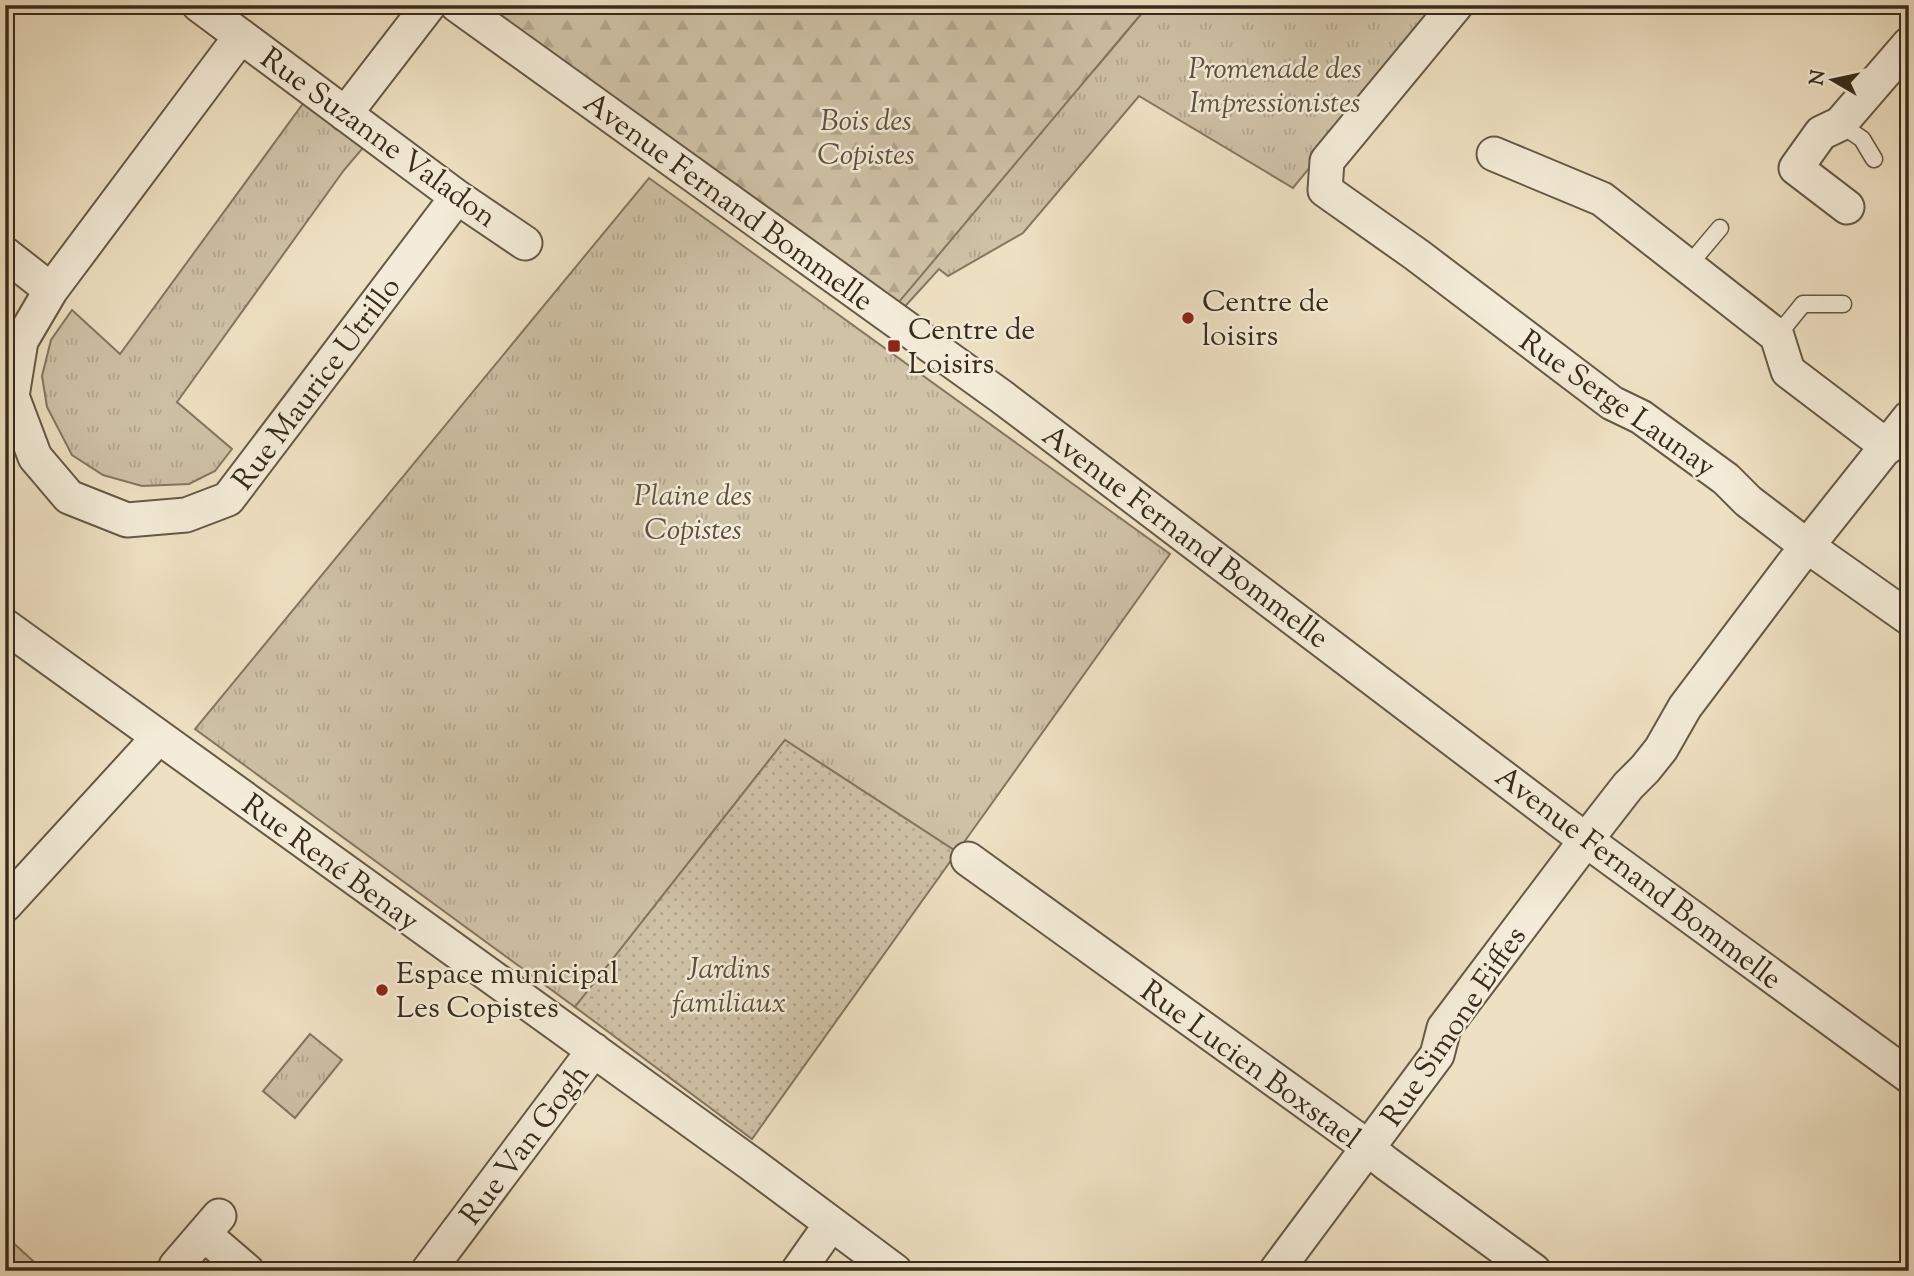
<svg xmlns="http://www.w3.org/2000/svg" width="1914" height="1276" font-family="'Sorts Mill Goudy',serif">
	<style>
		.grass { fill: url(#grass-tufts); stroke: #847662; stroke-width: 2 }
		.forest { fill: url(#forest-firs); stroke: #847662; stroke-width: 2 }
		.garden { fill: url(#garden-dots); stroke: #847662; stroke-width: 2 }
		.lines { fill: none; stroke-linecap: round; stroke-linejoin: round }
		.service-casing { stroke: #665846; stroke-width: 19 }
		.minor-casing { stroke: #665846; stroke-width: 37 }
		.service { stroke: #f4ecd8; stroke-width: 16 }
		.minor { stroke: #f4ecd8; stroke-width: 33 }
		.poi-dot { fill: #8f2418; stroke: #f4ecd8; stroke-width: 2.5 }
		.labels { text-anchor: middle; stroke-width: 5; stroke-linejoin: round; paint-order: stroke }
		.park-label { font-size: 30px; font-style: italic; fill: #5e513f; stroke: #f4ecd8 }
		.street-label { font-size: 30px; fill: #382b1c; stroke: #f4ecd8 }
		.poi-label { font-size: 30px; fill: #382b1c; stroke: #f4ecd8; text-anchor: start }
	</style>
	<defs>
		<pattern id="grass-tufts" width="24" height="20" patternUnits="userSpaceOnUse" patternTransform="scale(1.75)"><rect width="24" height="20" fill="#cfc2a7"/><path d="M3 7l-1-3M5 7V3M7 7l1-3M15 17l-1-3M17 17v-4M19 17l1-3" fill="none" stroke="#b2a78f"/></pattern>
		<pattern id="forest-firs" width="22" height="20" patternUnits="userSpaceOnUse" patternTransform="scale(1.75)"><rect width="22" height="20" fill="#cfc2a7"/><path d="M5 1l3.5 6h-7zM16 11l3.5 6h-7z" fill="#b2a78f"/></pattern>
		<pattern id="garden-dots" width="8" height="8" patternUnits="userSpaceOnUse" patternTransform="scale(1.75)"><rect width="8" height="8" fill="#cfc2a7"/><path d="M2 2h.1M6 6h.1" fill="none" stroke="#b2a78f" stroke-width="1.8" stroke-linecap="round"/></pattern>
	</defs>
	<rect width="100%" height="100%" fill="#eee1c3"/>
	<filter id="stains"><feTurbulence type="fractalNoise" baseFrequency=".00286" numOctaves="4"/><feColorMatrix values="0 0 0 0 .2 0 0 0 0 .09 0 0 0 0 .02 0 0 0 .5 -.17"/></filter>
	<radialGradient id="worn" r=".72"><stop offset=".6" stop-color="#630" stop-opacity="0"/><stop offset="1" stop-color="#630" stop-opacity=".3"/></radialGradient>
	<path class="grass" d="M 1151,5 L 1442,5 L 1293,188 L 1139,96 L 1023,233 L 948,276 L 939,269 L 898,314 L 783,204 L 1057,77 L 1095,69 L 1142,13 Z
		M 313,90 L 374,135 L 344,170 L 177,402 L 232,449 L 215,471 L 189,484 L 142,486 L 103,475 L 72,455 L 47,407 L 42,376 L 51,340 L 72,310 L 120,354 Z
		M 649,178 L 1170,554 L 957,852 L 785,740 L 575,1007 L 195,729 Z
		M 310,1034 L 342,1060 L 295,1118 L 263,1091 Z"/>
	<path class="forest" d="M 467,5 L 1144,5 L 1147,7 L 888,315 Z
		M 9,1239 L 44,1271 L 5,1271 L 5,1243 Z"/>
	<path class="garden" d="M 785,740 L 957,852 L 752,1139 L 575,1007 Z"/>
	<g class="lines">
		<defs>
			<path id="service" d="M 1840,124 L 1862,139 L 1874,159
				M 1688,266 L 1720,228
				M 1777,336 L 1803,304 L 1843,304"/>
			<path id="minor" d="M 199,5 L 457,197 L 525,243
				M 457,5 L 1002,397 L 1579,835 L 1909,1076
				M 1456,5 L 1327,161 L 1325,190 L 1417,255 L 1612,403 L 1641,417 L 1726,479 L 1748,501 L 1807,546 L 1909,618
				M 241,36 L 51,290 L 21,341 L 12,396 L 35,457 L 69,497 L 127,520 L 186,515 L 228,499 L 457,197
				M 345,114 L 429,5
				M 1494,154 L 1602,199 L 1777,336 L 1788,371 L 1888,447
				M 1847,207 L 1796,168 L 1821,133 L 1840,124 L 1909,44
				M 5,254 L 51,290
				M 5,626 L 750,1163 L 895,1271
				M 968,859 L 1354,1137 L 1386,1163 L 1534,1271
				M 5,905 L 158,738
				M 204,1234 L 247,1271
				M 176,1266 L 219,1216
				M 428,1271 L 594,1050
				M 798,1271 L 831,1224
				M 1276,1271 L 1437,1055 L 1444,1028 L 1586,840 L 1628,786 L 1645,769 L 1661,749 L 1685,707 L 1793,564 L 1909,418"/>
		</defs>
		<use href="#service" class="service-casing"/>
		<use href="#minor" class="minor-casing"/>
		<use href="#service" class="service"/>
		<use href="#minor" class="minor"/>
	</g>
	<g class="poi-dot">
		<circle cx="1188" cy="318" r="7"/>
		<rect x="887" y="339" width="14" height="14" rx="3.5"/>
		<circle cx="382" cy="990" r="7"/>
	</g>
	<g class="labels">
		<g class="park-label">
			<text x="1275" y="78">Promenade des<tspan x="1275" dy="34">Impressionistes</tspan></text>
			<text x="866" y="130">Bois des<tspan x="866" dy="34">Copistes</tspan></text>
			<text x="693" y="505">Plaine des<tspan x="693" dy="34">Copistes</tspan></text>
			<text x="729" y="978">Jardins<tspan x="729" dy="34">familiaux</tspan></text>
		</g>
		<g class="street-label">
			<text transform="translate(379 137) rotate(36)" y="10">Rue Suzanne Valadon</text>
			<text transform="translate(729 201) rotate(36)" y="10">Avenue Fernand Bommelle</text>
			<text transform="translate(316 383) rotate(-53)" y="10">Rue Maurice Utrillo</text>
			<text transform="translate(1618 403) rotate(35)" y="10">Rue Serge Launay</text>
			<text transform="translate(1186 536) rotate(37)" y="10">Avenue Fernand Bommelle</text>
			<text transform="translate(331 862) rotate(36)" y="10">Rue René Benay</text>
			<text transform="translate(1639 877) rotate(37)" y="10">Avenue Fernand Bommelle</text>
			<text transform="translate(1453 1026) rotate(-56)" y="10">Rue Simone Eiffes</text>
			<text transform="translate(1251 1064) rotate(36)" y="10">Rue Lucien Boxstael</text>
			<text transform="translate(524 1144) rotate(-53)" y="10">Rue Van Gogh</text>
		</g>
		<g class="poi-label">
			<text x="1202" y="311">Centre de<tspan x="1202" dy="34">loisirs</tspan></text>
			<text x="908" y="339">Centre de<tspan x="908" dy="34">Loisirs</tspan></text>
			<text x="396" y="983">Espace municipal<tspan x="396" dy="34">Les Copistes</tspan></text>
		</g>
	</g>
	<rect width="1914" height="1276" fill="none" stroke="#eee1c3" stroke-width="28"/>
	<rect x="7" y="7" width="1900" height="1262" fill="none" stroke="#382b1c" stroke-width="3.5"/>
	<rect x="14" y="14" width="1886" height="1248" fill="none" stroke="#382b1c" stroke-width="2"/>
	<g transform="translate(1833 80) rotate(279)" stroke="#f4ecd8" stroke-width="5" paint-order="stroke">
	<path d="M0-5L12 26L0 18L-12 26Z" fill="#382b1c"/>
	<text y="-10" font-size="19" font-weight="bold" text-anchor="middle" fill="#382b1c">N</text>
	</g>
	<rect width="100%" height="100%" filter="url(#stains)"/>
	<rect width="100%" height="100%" fill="url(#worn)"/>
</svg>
